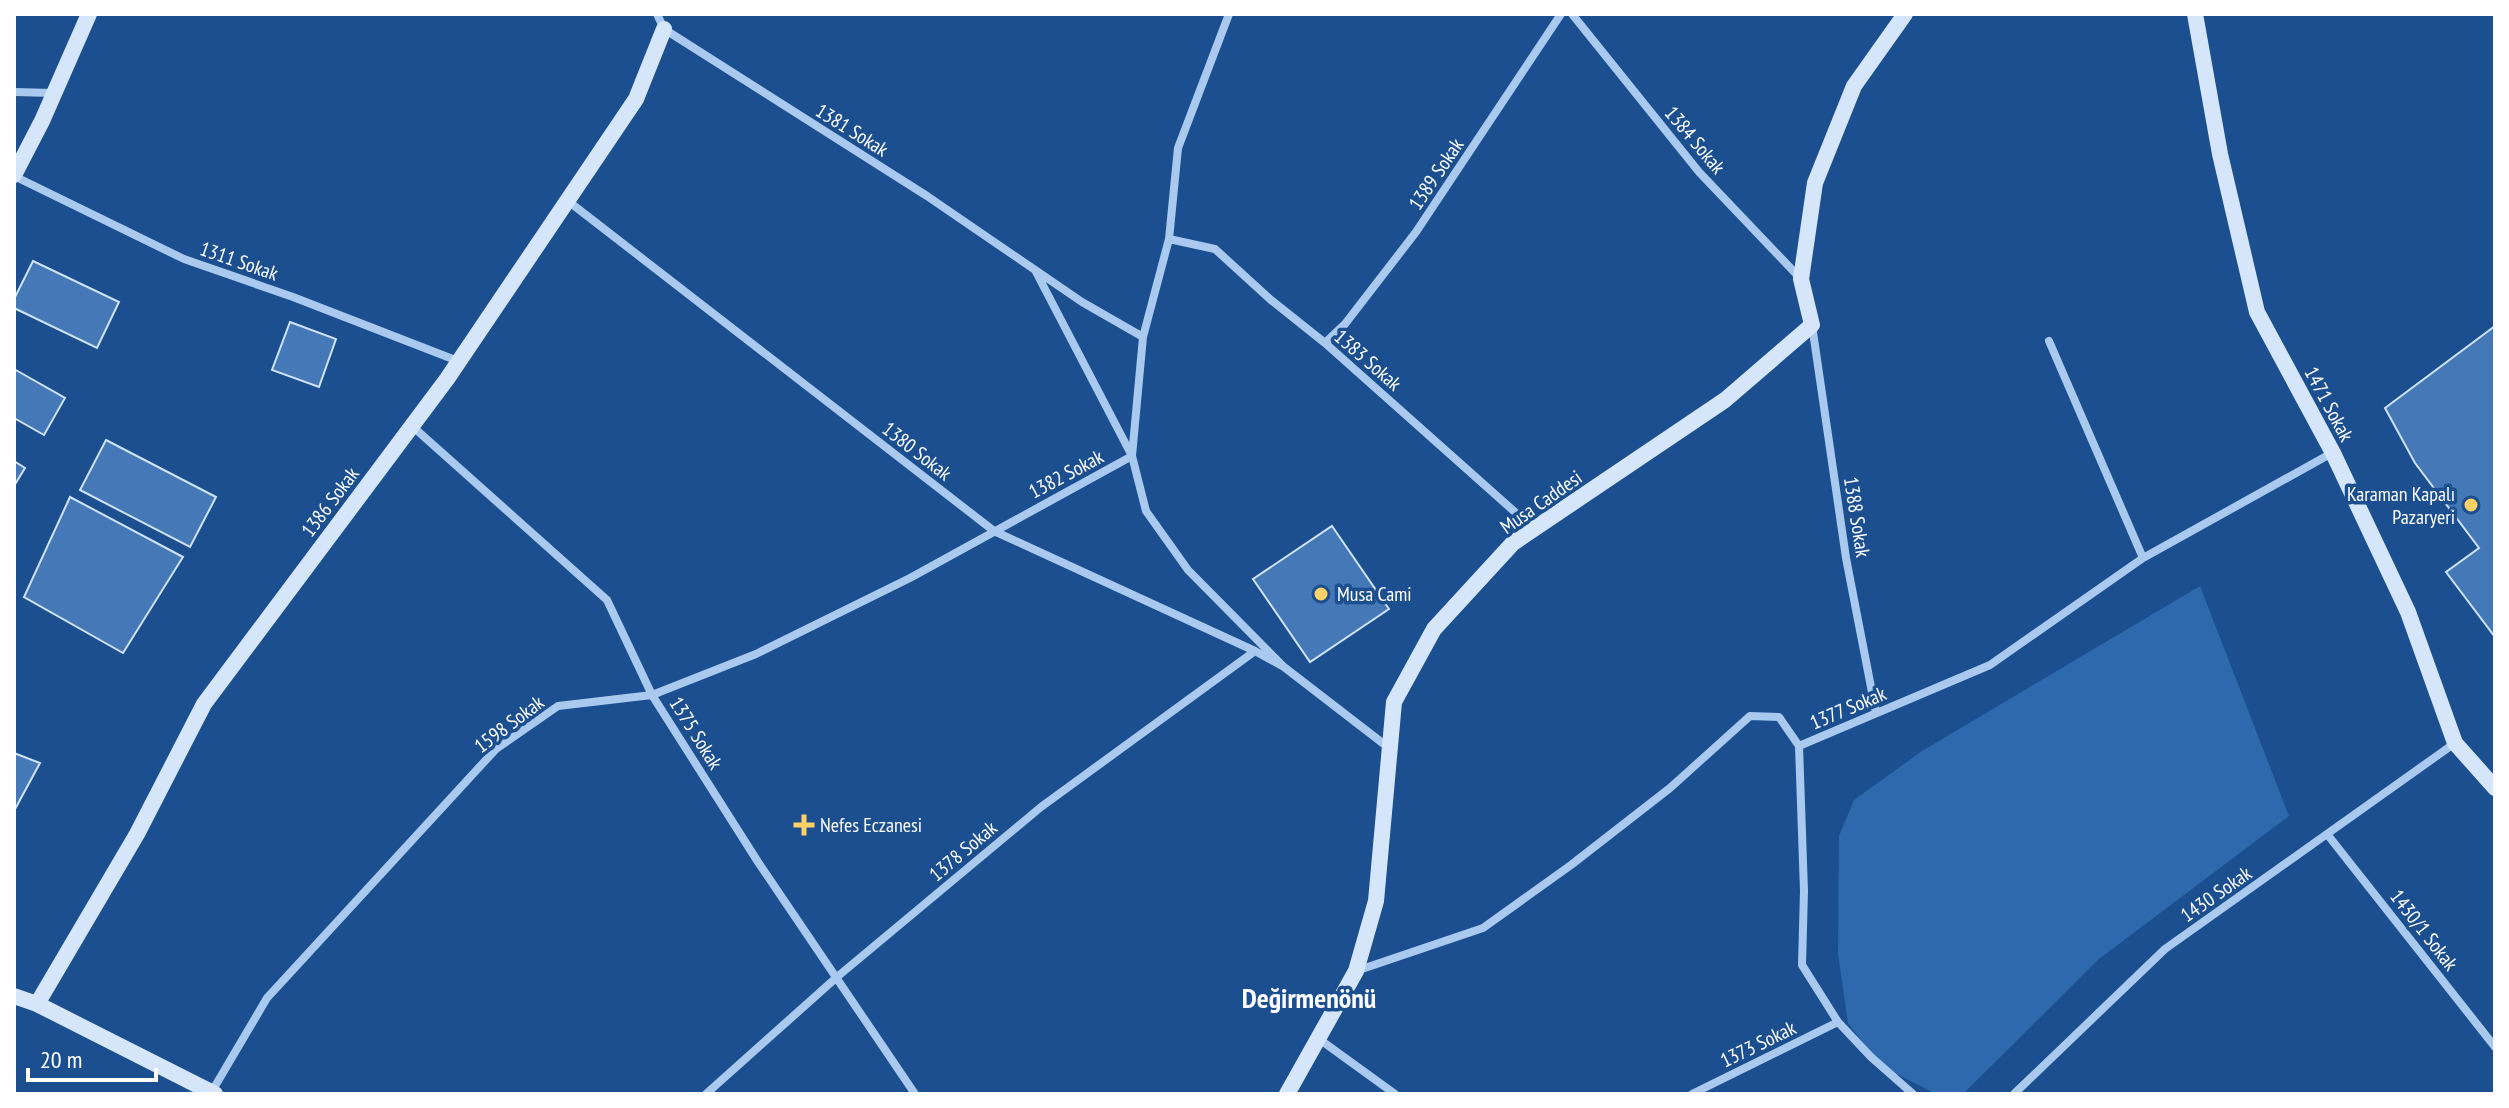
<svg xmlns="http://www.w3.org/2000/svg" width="2509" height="1108" font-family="'PT Sans Narrow',sans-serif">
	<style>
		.green { fill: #2e69ad }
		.building { fill: #4478b7; stroke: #cfe3fa; stroke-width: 2 }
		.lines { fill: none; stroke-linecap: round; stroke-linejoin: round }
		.street { stroke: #a9c9ee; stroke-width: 8 }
		.secondary { stroke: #d6e6fa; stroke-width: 16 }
		.poi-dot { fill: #ffd166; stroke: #1b4f8f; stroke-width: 3 }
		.labels { text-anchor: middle; stroke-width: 7; stroke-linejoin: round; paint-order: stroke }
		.street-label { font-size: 20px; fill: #fff; stroke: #1b4f8f }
		.poi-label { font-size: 20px; fill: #fff; stroke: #1b4f8f; text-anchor: start }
		.district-label { font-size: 28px; font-weight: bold; fill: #fff; stroke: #1b4f8f }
	</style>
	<rect width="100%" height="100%" fill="#1b4f8f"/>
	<path class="green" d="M 2200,586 L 2289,816 L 2099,959 L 1963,1094 L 1936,1094 L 1881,1066 L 1848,1023 L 1838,954 L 1839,836 L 1854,800 L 1922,751 Z"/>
	<path class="building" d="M 33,261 L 119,302 L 97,348 L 14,308 L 14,299 Z
		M 290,322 L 336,339 L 319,387 L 272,370 Z
		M 2495,326 L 2495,637 L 2446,572 L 2479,548 L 2415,463 L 2385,408 Z
		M 14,369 L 65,398 L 44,435 L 14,418 Z
		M 106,440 L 216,497 L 190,547 L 80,490 Z
		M 14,461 L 25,468 L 14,486 Z
		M 70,497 L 183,557 L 123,653 L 24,597 Z
		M 1332,526 L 1389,609 L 1310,662 L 1253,579 Z
		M 14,753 L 40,763 L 14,811 Z"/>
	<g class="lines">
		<path class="street" d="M 657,14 L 664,29 L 927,196 L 1082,302 L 1143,337
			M 1572,14 L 1699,172 L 1800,278
			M 14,92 L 53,93
			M 14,176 L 184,259 L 293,297 L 458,361
			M 568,201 L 994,531 L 1255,651 L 1284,667
			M 1169,239 L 1215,249 L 1271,300 L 1325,343 L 1534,529
			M 1035,270 L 1132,456 L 1146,511 L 1188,570 L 1284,667 L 1389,748
			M 1812,325 L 1846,558 L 1876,713
			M 2049,341 L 2143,558
			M 1325,343 L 1345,324 L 1416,232 L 1561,14
			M 412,426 L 607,600 L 652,695 L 758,862 L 915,1094
			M 1132,456 L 1143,337 L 1169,239 L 1178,148 L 1229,14
			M 1799,746 L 1990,665 L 2143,558 L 2332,453
			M 1799,746 L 1804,891 L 1802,965 L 1838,1022 L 1871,1057 L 1913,1094
			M 2327,834 L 2495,1047
			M 1356,971 L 1483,928 L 1571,865 L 1670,788 L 1750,716 L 1779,717 L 1799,746
			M 1319,1039 L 1395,1094
			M 211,1093 L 267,998 L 496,749 L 558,706 L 652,695 L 756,654 L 910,578 L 1132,456
			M 706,1094 L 837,977 L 1041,807 L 1255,651
			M 1692,1094 L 1838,1022
			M 2014,1094 L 2165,949 L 2455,743"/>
		<path class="secondary" d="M 2195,14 L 2220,154 L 2257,312 L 2333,453 L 2408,612 L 2455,743 L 2495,788
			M 14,175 L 42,121 L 89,14
			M 14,996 L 37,1004 L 215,1094
			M 37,1004 L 137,834 L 204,704 L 447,379 L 636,99 L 664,29
			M 1287,1094 L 1356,971 L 1376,901 L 1394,702 L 1434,629 L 1513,543 L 1725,400 L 1812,325 L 1801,279 L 1815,183 L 1854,86 L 1905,14"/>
	</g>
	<g class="poi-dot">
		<circle cx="2471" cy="505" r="8"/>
		<circle cx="1321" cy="594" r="8"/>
		<path d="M800 813h8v8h8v8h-8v8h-8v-8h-8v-8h8z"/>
	</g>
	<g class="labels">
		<g class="street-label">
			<text transform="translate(852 130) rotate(32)" y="7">1381 Sokak</text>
			<text transform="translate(1695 140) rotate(50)" y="7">1384 Sokak</text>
			<text transform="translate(1436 174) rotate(-56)" y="7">1389 Sokak</text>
			<text transform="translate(239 261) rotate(19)" y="7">1311 Sokak</text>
			<text transform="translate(1368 360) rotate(41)" y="7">1383 Sokak</text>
			<text transform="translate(2329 404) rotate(62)" y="7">1471 Sokak</text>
			<text transform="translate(917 451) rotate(38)" y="7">1380 Sokak</text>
			<text transform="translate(1066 474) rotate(-28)" y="7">1382 Sokak</text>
			<text transform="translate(330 502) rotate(-53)" y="7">1386 Sokak</text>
			<text transform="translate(1541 502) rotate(-35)" y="7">Musa Caddesi</text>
			<text transform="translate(1857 517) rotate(81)" y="7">1388 Sokak</text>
			<text transform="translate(1848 708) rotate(-23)" y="7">1377 Sokak</text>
			<text transform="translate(509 724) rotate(-37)" y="7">1598 Sokak</text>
			<text transform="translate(696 733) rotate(58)" y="7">1375 Sokak</text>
			<text transform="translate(963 851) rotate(-40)" y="7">1378 Sokak</text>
			<text transform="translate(2216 894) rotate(-35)" y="7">1430 Sokak</text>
			<text transform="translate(2424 930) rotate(52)" y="7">1430/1 Sokak</text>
			<text transform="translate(1758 1044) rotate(-26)" y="7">1373 Sokak</text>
		</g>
		<g class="poi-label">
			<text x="2455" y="501" text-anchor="end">Karaman Kapalı<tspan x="2455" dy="23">Pazaryeri</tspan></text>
			<text x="1337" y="601">Musa Cami</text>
			<text x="820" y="832">Nefes Eczanesi</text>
		</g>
		<g class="district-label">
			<text x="1309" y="1008">Değirmenönü</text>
		</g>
	</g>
	<rect width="2509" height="1108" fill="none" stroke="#ffffff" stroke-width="32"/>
	<path d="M28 1068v12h128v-12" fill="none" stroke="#ffffff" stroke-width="4"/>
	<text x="40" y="1068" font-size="24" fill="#ffffff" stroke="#1b4f8f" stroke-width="6" paint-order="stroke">20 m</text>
</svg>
